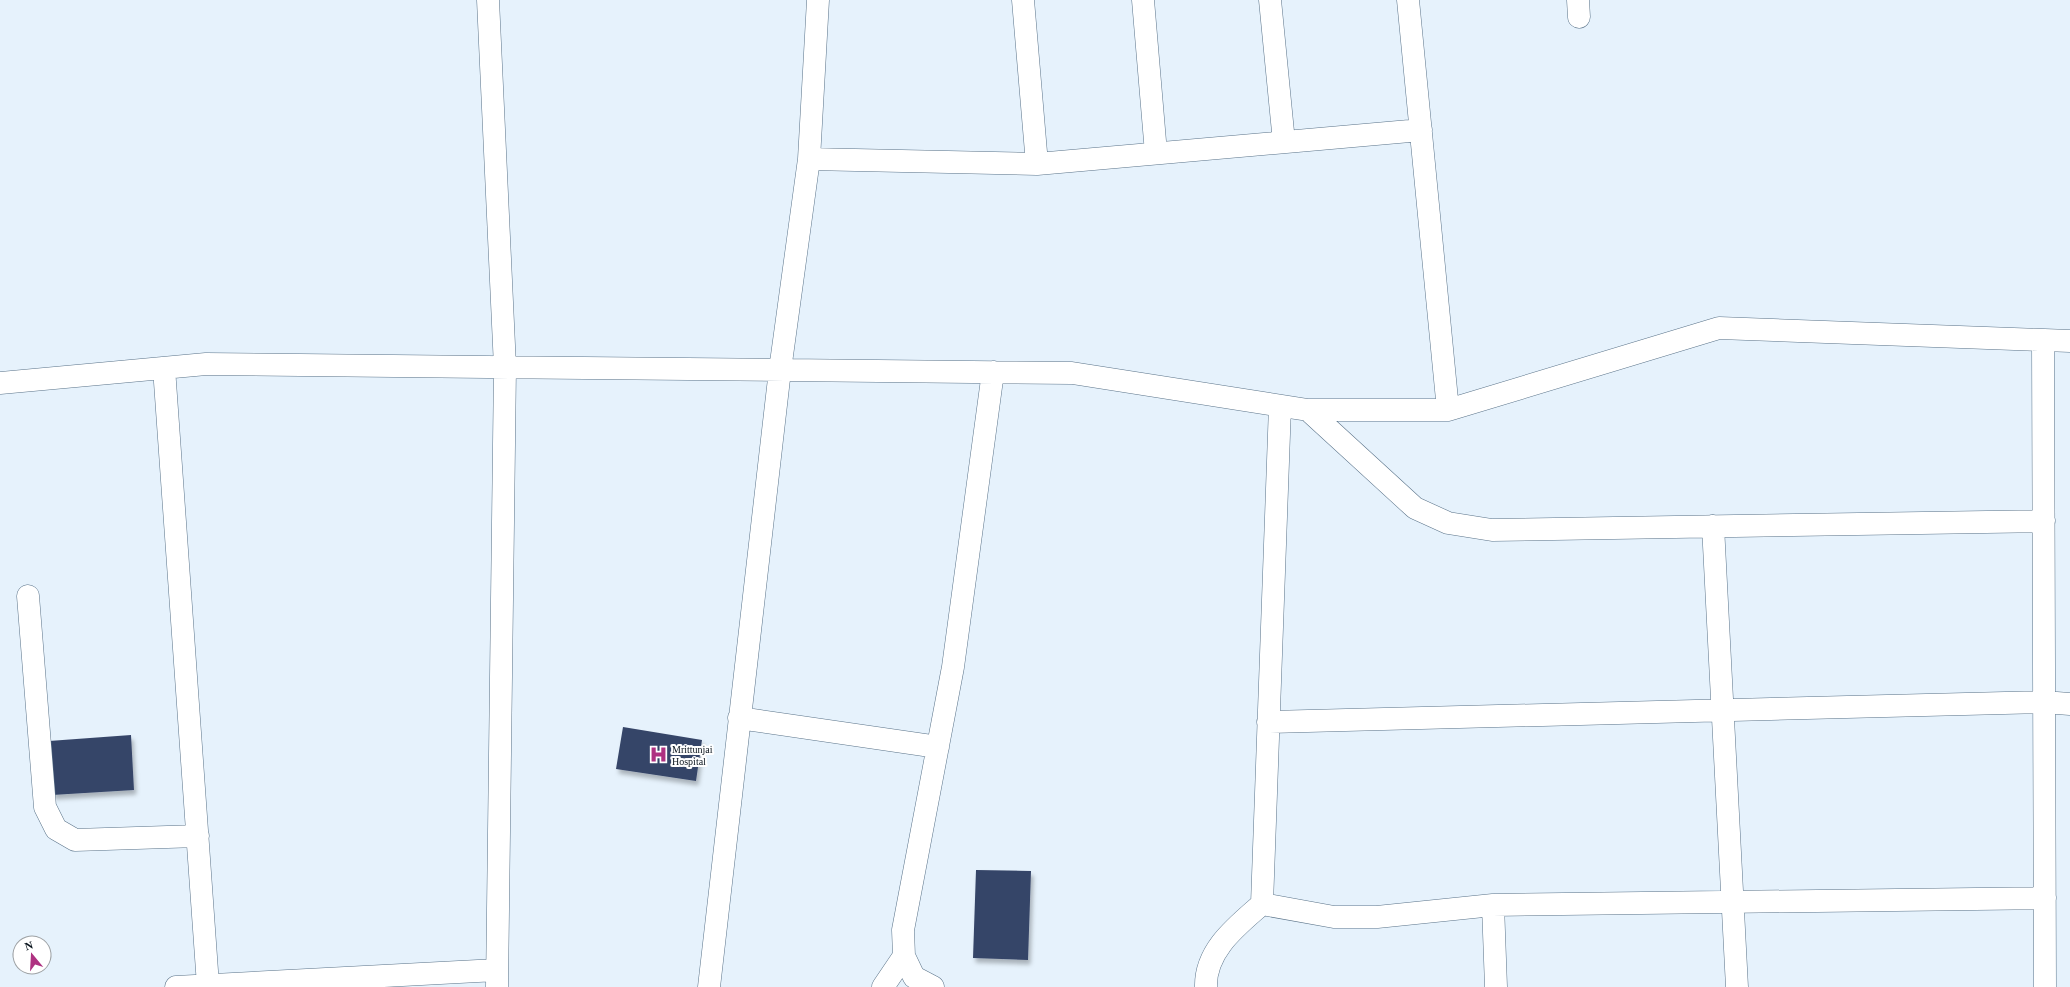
<svg xmlns="http://www.w3.org/2000/svg" width="2070" height="987" font-family="Georgia,serif">
	<style>
		.building { fill: #364568; filter: url(#shadow) }
		.lines { fill: none; stroke-linecap: round; stroke-linejoin: round }
		.minor-casing { stroke: #5a7389; stroke-width: 23 }
		.minor { stroke: #fff; stroke-width: 22 }
		.labels { text-anchor: middle; stroke-width: 4; stroke-linejoin: round; paint-order: stroke }
		.poi-label { font-size: 10px; fill: #09131c; stroke: #fff; text-anchor: start }
	</style>
	<defs>
		<filter id="shadow"><feDropShadow dx="2.5" dy="4.5" stdDeviation="2" flood-color="#0004"/></filter>
	</defs>
	<rect width="100%" height="100%" fill="#e6f2fc"/>
	<path class="building" d="M 623,727 L 702,740 L 696,781 L 616,769 Z
		M 131,735 L 134,790 L 52,795 L 49,741 Z
		M 976,870 L 1031,871 L 1028,960 L 973,958 Z"/>
	<g class="lines">
		<defs>
			<path id="minor" d="M 488,0 L 505,367 L 497,987
				M 1143,0 L 1156,153
				M 1270,0 L 1284,142
				M 1408,0 L 1448,410
				M 1578,0 L 1579,17
				M 809,159 L 1037,164 L 1023,0
				M 1037,164 L 1421,130
				M 2043,340 L 2045,987
				M 164,368 L 208,985
				M 0,383 L 206,364 L 1072,373 L 1308,410 L 1448,410 L 1719,328 L 2070,341
				M 1280,406 L 1262,904 L 1334,917 L 1377,917 L 1493,905 L 2045,898
				M 1308,410 L 1415,508 L 1448,523 L 1492,530 L 2044,521
				M 1713,526 L 1737,987
				M 28,596 L 45,807 L 56,829 L 75,840 L 198,836
				M 739,718 L 938,747
				M 1268,722 L 2044,702 L 2070,704
				M 1493,905 L 1496,987
				M 176,987 L 497,970
				M 709,987 L 780,370 L 809,159 L 818,0
				M 883,987 L 904,956
				M 933,987 L 914,977 L 904,956 L 903,930 L 953,667 L 993,372
				M 1206,987 C 1205,950 1237,926 1262,904"/>
		</defs>
		<use href="#minor" class="minor-casing"/>
		<use href="#minor" class="minor"/>
	</g>
	<defs>
		<symbol id="hospital-bare" viewBox="-9 -9 18 18"><path d="M-5-5h3v3.5h4V-5h3V5h-3V1.5h-4V5h-3Z" fill="#ae3181" stroke="#fff" stroke-width="2.5" paint-order="stroke"/></symbol>
	</defs>
	<g fill-rule="evenodd">
		<use href="#hospital-bare" x="646" y="742" width="25" height="25"/>
	</g>
	<g class="labels">
		<g class="poi-label">
			<text x="672" y="753">Mrittunjai<tspan x="672" dy="12">Hospital</tspan></text>
		</g>
	</g>
	<g transform="translate(32 955) rotate(342)"><circle r="19" fill="#ffffff" stroke="#9da1a4"/>
	<path d="M0-3L7 15L0 10L-7 15Z" fill="#ae3181"/>
	<text y="-6" font-size="11" font-weight="bold" text-anchor="middle" fill="#09131c">N</text>
	</g>
</svg>
